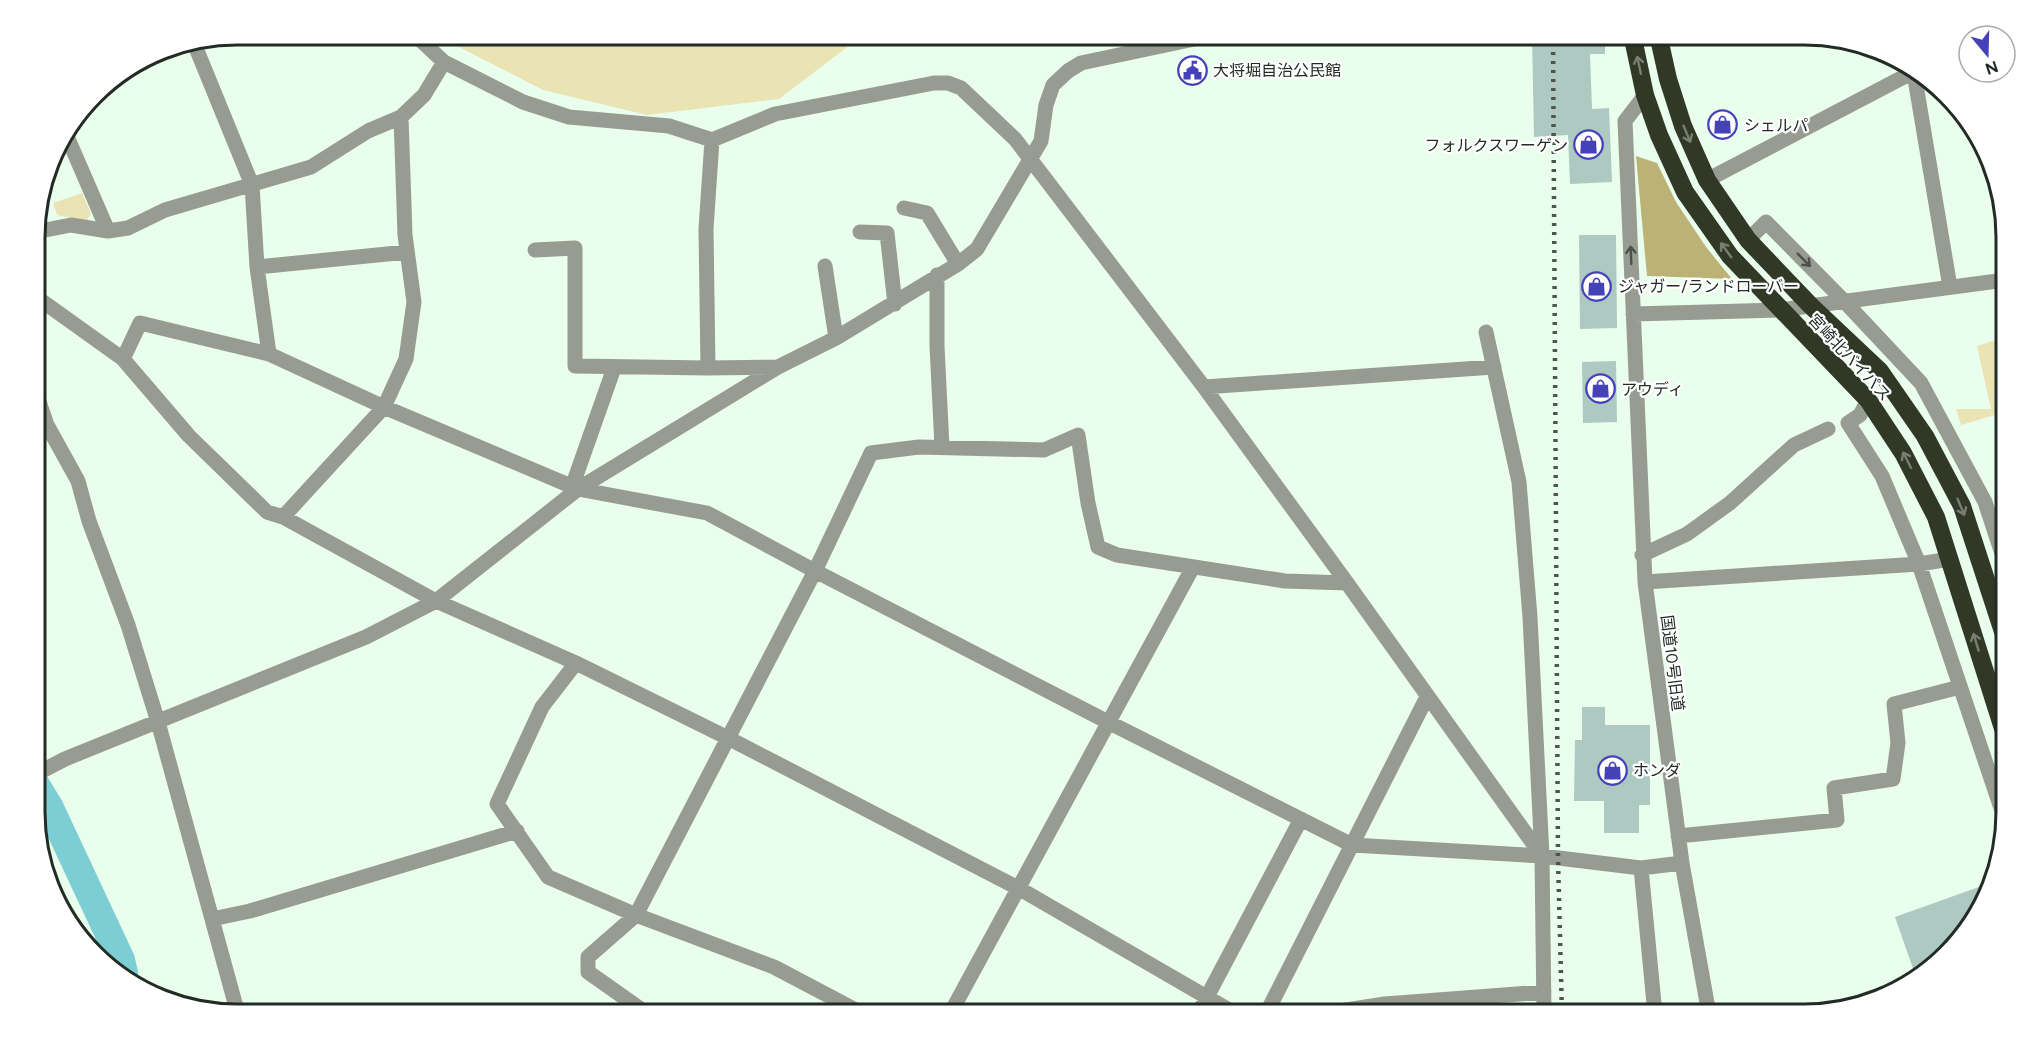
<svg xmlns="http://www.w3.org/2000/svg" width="2041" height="1049" font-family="Figtree,'Noto Sans JP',sans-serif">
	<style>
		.green { fill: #eae3b4 }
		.forest { fill: #bcb276 }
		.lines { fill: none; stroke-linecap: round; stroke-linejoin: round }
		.river { stroke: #7dced4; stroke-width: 28 }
		.building { fill: #aec9c1 }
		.minor { stroke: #979b92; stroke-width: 15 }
		.highway { stroke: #313826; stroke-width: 18 }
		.rail { stroke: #4b564e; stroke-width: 4.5; stroke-dasharray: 3 6; stroke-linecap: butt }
		.oneway { stroke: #797e72 }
		.oneway2 { stroke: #4c524b }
		.labels { text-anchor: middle; stroke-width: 4.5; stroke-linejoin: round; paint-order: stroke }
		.poi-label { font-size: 16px; fill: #232b25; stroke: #fff; text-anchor: start }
		.street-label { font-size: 16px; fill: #232b25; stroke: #fff }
		.rim { fill: none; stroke: #232b25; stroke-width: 3 }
	</style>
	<rect width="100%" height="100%" fill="#e9feed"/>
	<path class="green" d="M 444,35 L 863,35 L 779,99 L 647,115 L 543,90 L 457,46 Z
		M 82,193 L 91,214 L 86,221 L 57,215 L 53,203 Z
		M 2005,337 L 2005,412 L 1961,425 L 1956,409 L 1991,409 L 1977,346 Z"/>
	<path class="forest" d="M 1636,156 L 1657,163 L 1676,202 L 1706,247 L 1732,279 L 1647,276 Z"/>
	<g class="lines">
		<path class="river" d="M 36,785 L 49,806 L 121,960 L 124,973"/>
	</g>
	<path class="building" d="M 1532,34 L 1605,34 L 1605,54 L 1590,54 L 1592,109 L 1609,108 L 1612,182 L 1570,184 L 1568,135 L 1534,137 Z
		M 1186,59 L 1200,60 L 1198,81 L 1184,80 Z
		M 1579,235 L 1616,235 L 1617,328 L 1580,329 Z
		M 1616,361 L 1617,422 L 1583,423 L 1582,362 Z
		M 1582,707 L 1605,707 L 1605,725 L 1650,725 L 1650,805 L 1639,805 L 1639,833 L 1604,833 L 1604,801 L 1574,801 L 1575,740 L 1582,740 Z
		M 1990,883 L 1985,902 L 1917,980 L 1895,917 Z"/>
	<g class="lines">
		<path class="minor" d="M 414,34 L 444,62 L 523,102 L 569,117 L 669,126 L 712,140 L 775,114 L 934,83 L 948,83 L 961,88 L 1015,139 L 1204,387 L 1347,583 L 1542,856
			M 194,43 L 252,185 L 257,267 L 269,354
			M 1914,73 L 1950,287
			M 1645,95 L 1625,121 L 1645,582 L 1682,863 L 1709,1014
			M 66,134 L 108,231
			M 712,140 L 706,229 L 708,368 L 778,367
			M 1707,180 L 1913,72
			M 904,208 L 927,213 L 958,264
			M 35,232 L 71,225 L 108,231 L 128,228 L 165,210 L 311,167 L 368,131 L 401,117 L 424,95 L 444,62
			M 860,232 L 887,233 L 895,304
			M 1748,240 L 1766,222 L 1845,302 L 1921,383 L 1985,502 L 2006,566
			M 535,250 L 575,248 L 575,366 L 708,368
			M 825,266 L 836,338
			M 257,267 L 407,252
			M 937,275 L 937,346 L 942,447
			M 35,296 L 123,359 L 189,436 L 267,512 L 283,517 L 436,601 L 576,663 L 728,738 L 1020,889 L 1236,1014
			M 1633,314 L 1780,310 L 2005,280
			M 1486,332 L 1519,482 L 1530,617 L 1542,856 L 1544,1014
			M 123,359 L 140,323 L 269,354 L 384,407 L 578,489 L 707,513 L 815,571 L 1108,722 L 1352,845 L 1542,856 L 1641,868 L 1682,863
			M 1204,387 L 1494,367
			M 35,390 L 47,425 L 78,481 L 89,521 L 128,625 L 158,722 L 238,1014
			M 1868,400 L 1860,415 L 1848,423 L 1882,476 L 1919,564 L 2005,820
			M 572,487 L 614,368
			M 283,517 L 384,407 L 406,359 L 414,302 L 405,235 L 401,117
			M 1642,555 L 1687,534 L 1730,503 L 1794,445 L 1828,429
			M 1645,582 L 1919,564 L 1950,559
			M 576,663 L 542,707 L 497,804 L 548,877 L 636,915 L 774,967 L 863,1014
			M 36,774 L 65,759 L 366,637 L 436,601 L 578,489 L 778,367 L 836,338 L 958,264 L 977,249 L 1041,141 L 1046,105 L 1053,85 L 1068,71 L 1081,63 L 1218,34
			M 1678,836 L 1837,820 L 1834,788 L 1893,779 L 1898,743 L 1894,704 L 1960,687
			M 1641,868 L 1655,1014
			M 212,919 L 250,911 L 517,831
			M 643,1014 L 639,1008 L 588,972 L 588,957 L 636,915 L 815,571 L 871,453 L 919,447 L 1044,450 L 1078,435 L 1088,503 L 1098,547 L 1117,555 L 1285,581 L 1347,583
			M 950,1014 L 1193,567
			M 1198,1014 L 1301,819
			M 1266,1014 L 1427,697
			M 1320,1014 L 1385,1004 L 1544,992"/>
		<path class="highway" d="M 1632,34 L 1645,95 L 1659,135 L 1685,192 L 1730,256 L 1868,400 L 1903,453 L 1936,517 L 2006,738
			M 1658,34 L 1668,79 L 1683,126 L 1707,180 L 1748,240 L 1811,306 L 1880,371 L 1925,436 L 1962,506 L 2006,641"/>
		<path class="rail" d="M 1553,34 L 1558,859 L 1562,1014"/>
	</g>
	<defs><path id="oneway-shaft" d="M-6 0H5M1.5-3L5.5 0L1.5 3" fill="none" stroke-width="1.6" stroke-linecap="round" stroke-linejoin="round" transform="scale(1.5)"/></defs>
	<g class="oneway">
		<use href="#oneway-shaft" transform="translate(1639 65) rotate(-102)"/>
		<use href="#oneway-shaft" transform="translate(1687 134) rotate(67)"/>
		<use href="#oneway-shaft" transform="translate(1726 250) rotate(-126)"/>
		<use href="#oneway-shaft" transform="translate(1907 460) rotate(-117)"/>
		<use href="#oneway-shaft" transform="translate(1961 507) rotate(67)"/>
		<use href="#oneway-shaft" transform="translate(1976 642) rotate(-107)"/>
	</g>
	<g class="oneway2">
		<use href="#oneway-shaft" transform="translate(1631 255) rotate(-92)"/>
		<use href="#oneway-shaft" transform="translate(1804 260) rotate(45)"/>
	</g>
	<defs>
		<symbol id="civic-ring" viewBox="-11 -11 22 22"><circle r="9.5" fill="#fff" stroke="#4542b8" stroke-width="1.5"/><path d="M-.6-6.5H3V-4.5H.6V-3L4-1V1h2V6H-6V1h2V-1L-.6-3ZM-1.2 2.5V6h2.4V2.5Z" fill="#4542b8"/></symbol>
		<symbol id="shop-ring" viewBox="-11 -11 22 22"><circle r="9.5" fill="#fff" stroke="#4542b8" stroke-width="1.5"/><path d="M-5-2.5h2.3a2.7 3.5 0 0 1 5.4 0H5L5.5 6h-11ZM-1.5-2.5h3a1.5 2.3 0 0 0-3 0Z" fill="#4542b8"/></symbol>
	</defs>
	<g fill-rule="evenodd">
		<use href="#civic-ring" x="1176" y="54" width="33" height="33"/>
		<use href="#shop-ring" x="1706" y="108" width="33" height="33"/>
		<use href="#shop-ring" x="1572" y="128" width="33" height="33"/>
		<use href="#shop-ring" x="1580" y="270" width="33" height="33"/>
		<use href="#shop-ring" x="1584" y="372" width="33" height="33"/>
		<use href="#shop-ring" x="1596" y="754" width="33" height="33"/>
	</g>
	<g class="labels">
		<g class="poi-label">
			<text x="1213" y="76">大将堀自治公民館</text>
			<text x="1744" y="131">シェルパ</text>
			<text x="1568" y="151" text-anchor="end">フォルクスワーゲン</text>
			<text x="1618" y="292">ジャガー/ランドローバー</text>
			<text x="1621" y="395">アウディ</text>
			<text x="1633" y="776">ホンダ</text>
		</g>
		<g class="street-label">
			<text transform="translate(1850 357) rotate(47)" y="6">宮崎北バイパス</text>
			<text transform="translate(1673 663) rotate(83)" y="6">国道10号旧道</text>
		</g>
	</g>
	<path d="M0 0H2041V1049H0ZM237 45H1804A192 192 0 0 1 1996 237V812A192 192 0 0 1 1804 1004H237A192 192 0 0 1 45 812V237A192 192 0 0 1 237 45Z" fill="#fff" fill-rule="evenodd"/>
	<path class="rim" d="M237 45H1804A192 192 0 0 1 1996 237V812A192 192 0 0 1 1804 1004H237A192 192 0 0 1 45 812V237A192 192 0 0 1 237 45Z"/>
	<g transform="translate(1987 54) rotate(161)"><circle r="28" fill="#ffffff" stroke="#a7aaa8" stroke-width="1.5"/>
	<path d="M0-4.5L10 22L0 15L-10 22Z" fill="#4542b8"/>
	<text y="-9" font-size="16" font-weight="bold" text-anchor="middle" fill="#232b25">N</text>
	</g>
</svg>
